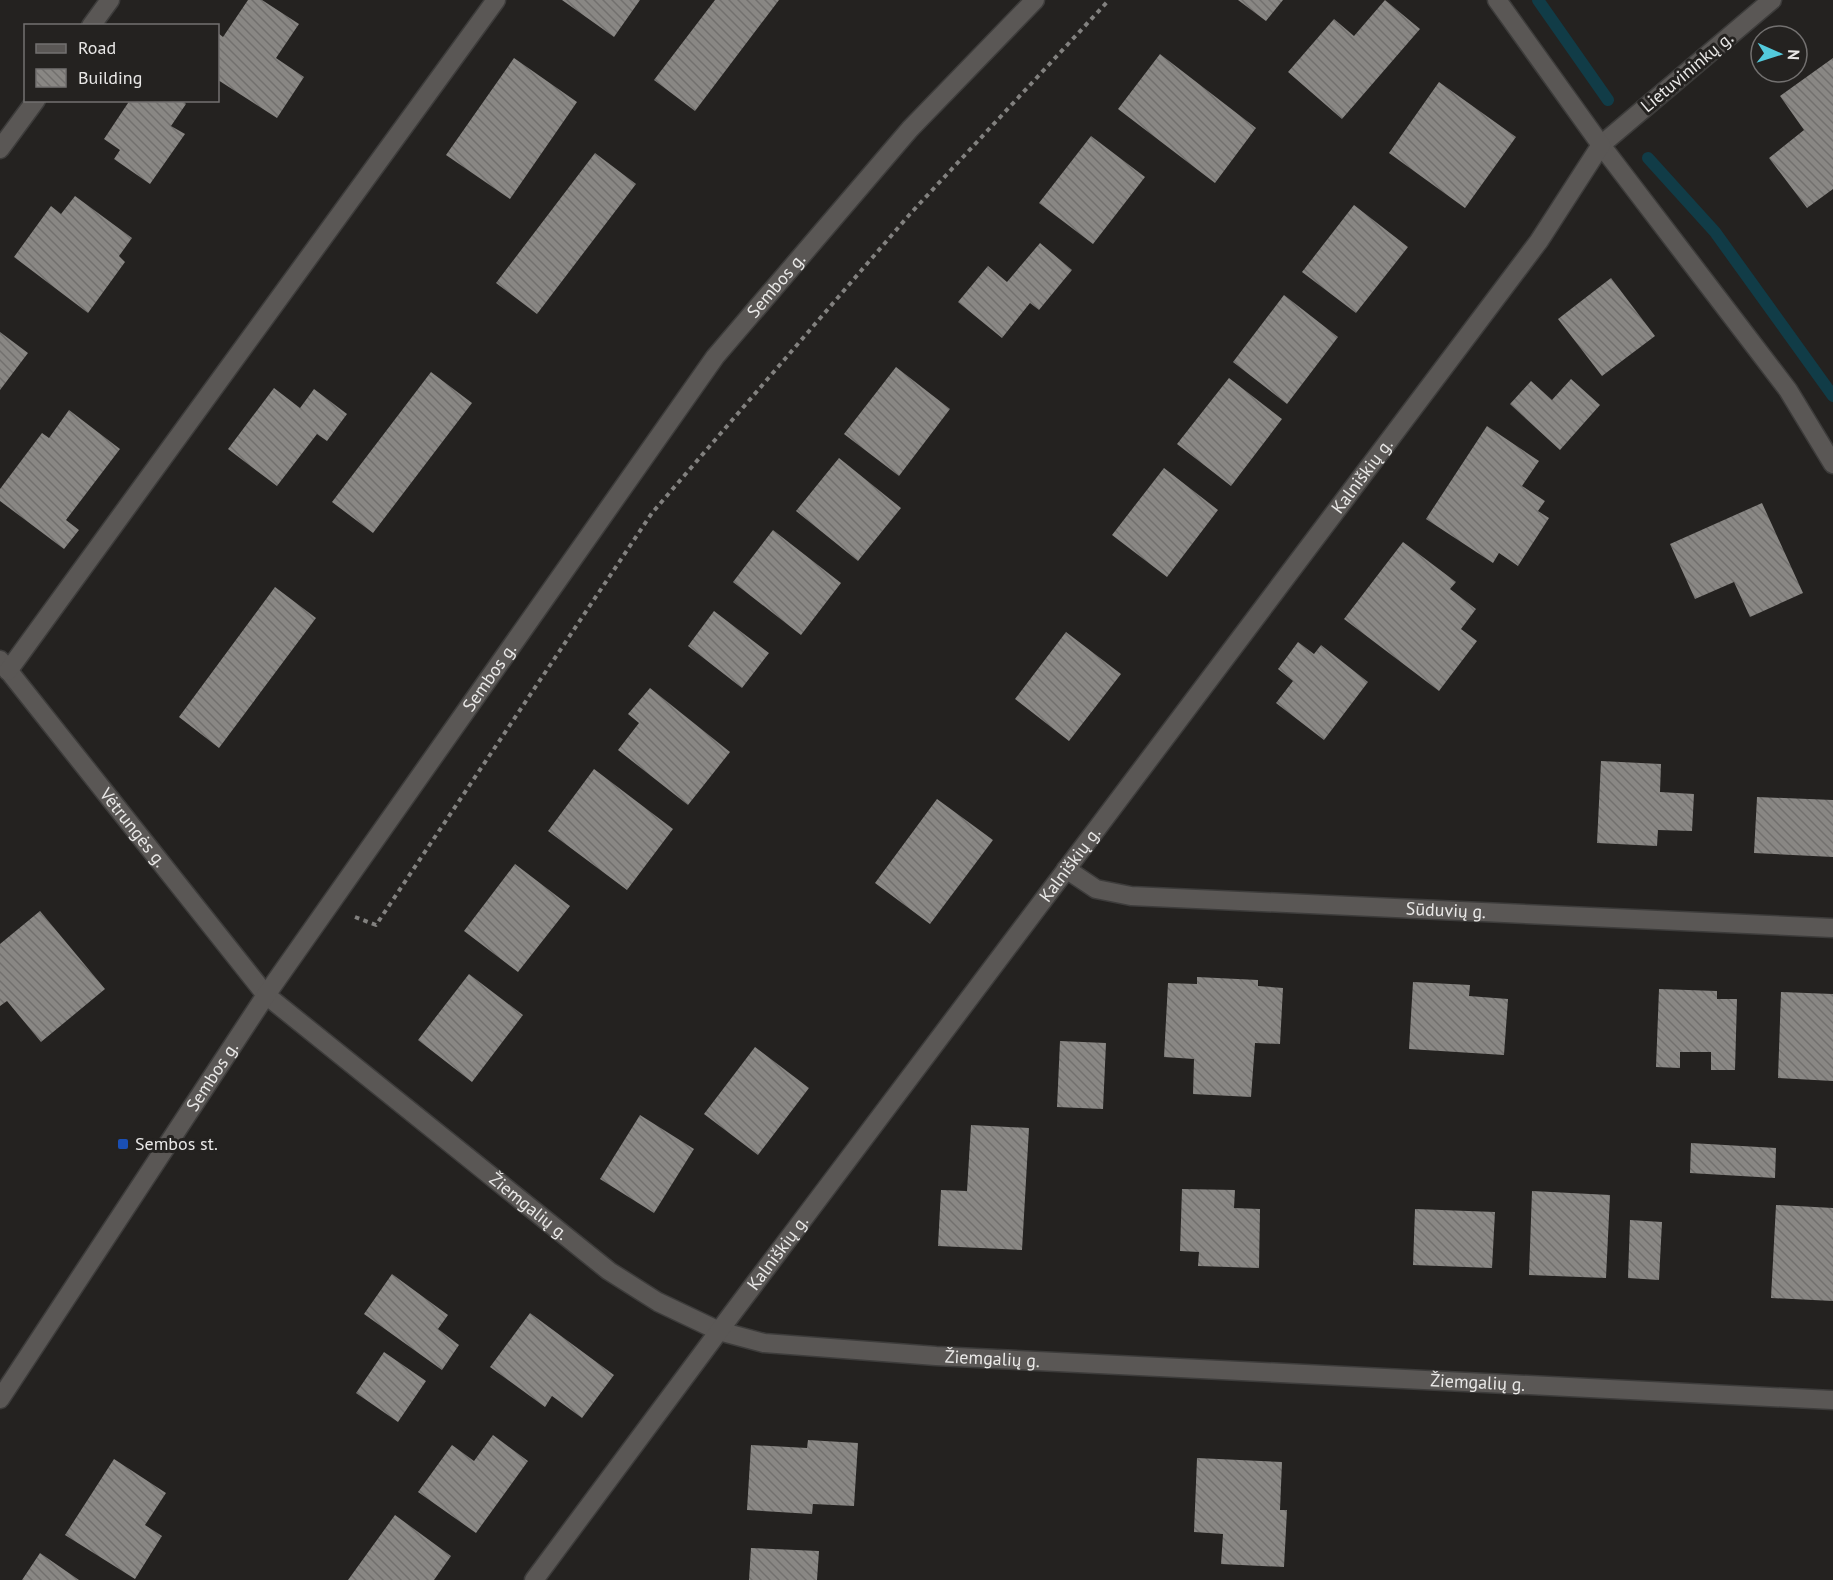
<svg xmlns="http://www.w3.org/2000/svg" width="1833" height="1580" font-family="'PT Sans',sans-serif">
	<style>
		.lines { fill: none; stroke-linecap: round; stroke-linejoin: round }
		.stream { stroke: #113c47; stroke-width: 12 }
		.building { fill: url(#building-back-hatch) }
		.minor-casing { stroke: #3d3c3b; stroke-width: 21 }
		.path { stroke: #82817f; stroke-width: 4; stroke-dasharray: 4.5 4.5; stroke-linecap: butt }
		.minor { stroke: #5a5755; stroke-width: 18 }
		.transit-dot { fill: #1a4fb4; stroke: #242220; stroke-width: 2 }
		.labels { text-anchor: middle; stroke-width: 6; stroke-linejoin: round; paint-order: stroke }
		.street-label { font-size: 18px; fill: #e9e8e7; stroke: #242220 }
		.poi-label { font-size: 18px; fill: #e9e8e7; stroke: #242220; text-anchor: start }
	</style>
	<defs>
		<pattern id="building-back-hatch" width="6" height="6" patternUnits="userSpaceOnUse" patternTransform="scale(1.5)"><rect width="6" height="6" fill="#898784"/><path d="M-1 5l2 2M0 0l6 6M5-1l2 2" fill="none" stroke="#72706e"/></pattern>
	</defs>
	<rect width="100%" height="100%" fill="#242220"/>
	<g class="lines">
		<path class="stream" d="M 1538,0 L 1608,100
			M 1648,158 L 1715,232 L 1833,396"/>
	</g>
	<path class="building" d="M 248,0 L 262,0 L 299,24 L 276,58 L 304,77 L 277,118 L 218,80 L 218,33 L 223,37 Z
		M 562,0 L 640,0 L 614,37 Z
		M 715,0 L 779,0 L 695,111 L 654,80 Z
		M 1238,0 L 1283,0 L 1266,21 Z
		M 1385,0 L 1420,29 L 1342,119 L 1288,72 L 1334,19 L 1354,36 Z
		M 1160,54 L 1256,128 L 1215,183 L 1118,109 Z
		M 514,58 L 577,102 L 510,199 L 446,155 Z
		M 1833,58 L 1833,189 L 1807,208 L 1769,158 L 1804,130 L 1780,96 Z
		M 1439,82 L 1516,137 L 1465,208 L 1389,153 Z
		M 130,100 L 182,100 L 186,104 L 171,126 L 185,134 L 150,184 L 114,159 L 120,150 L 104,139 Z
		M 1091,136 L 1145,177 L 1093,244 L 1039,203 Z
		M 595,153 L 636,184 L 537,314 L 496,283 Z
		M 75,196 L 132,238 L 119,256 L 125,262 L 88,313 L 14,257 L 51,206 L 61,214 Z
		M 1354,205 L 1408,247 L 1356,313 L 1302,272 Z
		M 1040,243 L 1072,270 L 1039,310 L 1030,303 L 1002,338 L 958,302 L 988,266 L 1007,282 Z
		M 1611,278 L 1655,336 L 1602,376 L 1558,319 Z
		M 1284,295 L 1338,337 L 1287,404 L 1233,362 Z
		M 0,332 L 28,353 L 0,390 Z
		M 896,367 L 950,409 L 899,476 L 844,434 Z
		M 431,372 L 472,403 L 373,533 L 332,502 Z
		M 1229,378 L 1282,419 L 1231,486 L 1177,444 Z
		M 1571,379 L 1600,405 L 1560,450 L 1510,404 L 1531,381 L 1552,400 Z
		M 274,388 L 300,408 L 314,389 L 347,414 L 327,441 L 317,434 L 277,486 L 228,449 Z
		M 69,410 L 120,449 L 66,520 L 79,530 L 64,549 L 0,501 L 0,489 L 42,433 L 49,438 Z
		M 1487,426 L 1539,461 L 1522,486 L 1545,501 L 1538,511 L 1549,518 L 1518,566 L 1499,553 L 1493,563 L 1426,519 Z
		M 839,458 L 901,508 L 858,561 L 796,511 Z
		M 1164,468 L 1218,510 L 1167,577 L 1112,535 Z
		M 1762,503 L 1803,593 L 1750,617 L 1734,582 L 1695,599 L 1670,544 Z
		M 773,530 L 841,583 L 801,635 L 733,582 Z
		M 1403,542 L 1456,582 L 1450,589 L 1476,609 L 1461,629 L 1477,641 L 1439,691 L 1344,619 Z
		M 275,587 L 316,618 L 219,748 L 179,717 Z
		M 714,611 L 769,653 L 742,688 L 688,646 Z
		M 1066,632 L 1121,674 L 1069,741 L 1015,699 Z
		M 1298,642 L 1314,654 L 1321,645 L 1368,682 L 1324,740 L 1276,703 L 1293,681 L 1278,669 Z
		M 650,688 L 730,752 L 688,805 L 618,750 L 639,723 L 628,714 Z
		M 1601,761 L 1661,764 L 1660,792 L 1694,794 L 1692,831 L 1658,830 L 1657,846 L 1597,843 Z
		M 594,769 L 673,829 L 627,890 L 548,831 Z
		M 1757,797 L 1833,800 L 1833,857 L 1754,853 Z
		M 937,799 L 993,840 L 930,924 L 875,883 Z
		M 515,864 L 570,906 L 518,972 L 464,931 Z
		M 40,911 L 105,989 L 41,1042 L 7,1001 L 0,1006 L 0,944 Z
		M 469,974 L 523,1015 L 472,1082 L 418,1040 Z
		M 1197,977 L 1258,980 L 1258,986 L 1283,988 L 1280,1044 L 1255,1043 L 1251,1097 L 1193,1094 L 1194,1059 L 1164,1057 L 1168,983 L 1197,984 Z
		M 1413,982 L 1470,985 L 1469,996 L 1508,999 L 1504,1055 L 1409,1049 Z
		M 1659,989 L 1717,991 L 1717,999 L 1737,999 L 1735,1070 L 1711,1070 L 1711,1052 L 1680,1052 L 1680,1068 L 1656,1067 Z
		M 1781,992 L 1833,994 L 1833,1081 L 1778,1078 Z
		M 1060,1041 L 1106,1043 L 1103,1109 L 1057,1107 Z
		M 755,1047 L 809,1088 L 758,1155 L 704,1114 Z
		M 640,1115 L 694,1149 L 654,1213 L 600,1179 Z
		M 971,1125 L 1029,1128 L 1022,1250 L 938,1246 L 941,1190 L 967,1191 Z
		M 1691,1143 L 1776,1148 L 1775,1178 L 1690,1173 Z
		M 1182,1189 L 1235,1190 L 1234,1208 L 1260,1209 L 1259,1268 L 1198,1266 L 1199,1252 L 1180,1251 Z
		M 1532,1191 L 1610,1195 L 1606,1278 L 1529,1275 Z
		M 1776,1205 L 1833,1208 L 1833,1301 L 1771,1298 Z
		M 1415,1209 L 1495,1212 L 1492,1268 L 1413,1265 Z
		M 1630,1220 L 1662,1222 L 1659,1280 L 1628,1278 Z
		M 392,1274 L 448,1315 L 438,1329 L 459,1345 L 442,1370 L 364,1314 Z
		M 530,1313 L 614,1375 L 582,1418 L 552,1396 L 545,1407 L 490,1367 Z
		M 384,1352 L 426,1381 L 398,1422 L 356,1393 Z
		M 493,1435 L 528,1461 L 476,1533 L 418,1492 L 452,1445 L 474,1461 Z
		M 808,1440 L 858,1443 L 854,1506 L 813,1504 L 812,1514 L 747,1510 L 751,1445 L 807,1448 Z
		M 1197,1458 L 1282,1462 L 1280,1510 L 1287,1510 L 1284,1567 L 1221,1564 L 1223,1534 L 1194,1532 Z
		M 114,1459 L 166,1493 L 145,1525 L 162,1536 L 135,1579 L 65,1535 Z
		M 395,1515 L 451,1556 L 434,1580 L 348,1580 Z
		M 751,1548 L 819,1551 L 817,1580 L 749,1580 Z
		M 40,1553 L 79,1580 L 22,1580 Z"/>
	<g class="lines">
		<defs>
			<g id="minor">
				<path d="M 1772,0 L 1601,145 L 1788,390 L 1833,464"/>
				<path d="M 91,26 L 110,0"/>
				<path d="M 0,149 L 36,100"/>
				<path id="s1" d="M 0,660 L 266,995 L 609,1271 L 658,1302 L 719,1331 L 764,1343 L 936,1356 L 1833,1400"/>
				<path d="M 8,671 L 496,0"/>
				<path id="s2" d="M 1066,869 L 1096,889 L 1131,896 L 1833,928"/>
				<path id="s3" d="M 0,1399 L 266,995 L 715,357 L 910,129 L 1035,0"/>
				<path id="s4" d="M 534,1580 L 719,1331 L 1539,241 L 1601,145 L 1497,0"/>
			</g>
		</defs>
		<use href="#minor" class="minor-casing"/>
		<path class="path" d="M 355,917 L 376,925 L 652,513 L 910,214 L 1109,0"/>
		<use href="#minor" class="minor"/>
	</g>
	<rect class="transit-dot" x="117" y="1138" width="12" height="12" rx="3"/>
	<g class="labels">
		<g class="street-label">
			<text transform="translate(1687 72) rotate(-40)" y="6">Lietuvininkų g.</text>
			<text dy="6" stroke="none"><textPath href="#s3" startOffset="1358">Sembos g.</textPath></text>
			<text dy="6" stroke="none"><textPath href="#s4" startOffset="1380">Kalniškių g.</textPath></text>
			<text dy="6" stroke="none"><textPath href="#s3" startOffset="872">Sembos g.</textPath></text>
			<text dy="6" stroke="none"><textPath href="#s1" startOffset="214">Vėtrungės g.</textPath></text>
			<text dy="6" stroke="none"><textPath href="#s4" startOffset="894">Kalniškių g.</textPath></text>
			<text dy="6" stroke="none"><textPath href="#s2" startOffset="387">Sūduvių g.</textPath></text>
			<text dy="6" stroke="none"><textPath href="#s3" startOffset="386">Sembos g.</textPath></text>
			<text dy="6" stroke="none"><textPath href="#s1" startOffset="765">Žiemgalių g.</textPath></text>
			<text dy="6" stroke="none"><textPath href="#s4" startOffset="408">Kalniškių g.</textPath></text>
			<text dy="6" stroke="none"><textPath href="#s1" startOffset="1269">Žiemgalių g.</textPath></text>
			<text dy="6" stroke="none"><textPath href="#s1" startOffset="1755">Žiemgalių g.</textPath></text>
		</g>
		<g class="poi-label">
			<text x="135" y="1150">Sembos st.</text>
		</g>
	</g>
	<rect x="24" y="24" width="195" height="78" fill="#242220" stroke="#737170" stroke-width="1.5"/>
	<rect x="36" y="44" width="30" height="9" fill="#5a5755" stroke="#737170" stroke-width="1.5"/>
	<text x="78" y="54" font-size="18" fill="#e9e8e7">Road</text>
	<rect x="36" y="69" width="30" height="18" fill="url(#building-back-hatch)" stroke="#737170" stroke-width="1.5"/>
	<text x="78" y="84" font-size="18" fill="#e9e8e7">Building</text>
	<g transform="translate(1779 54) rotate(93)"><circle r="28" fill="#242220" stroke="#737170" stroke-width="1.5"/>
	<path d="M0-4.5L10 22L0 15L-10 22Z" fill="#53cadc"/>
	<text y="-9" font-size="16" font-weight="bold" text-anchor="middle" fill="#e9e8e7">N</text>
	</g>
</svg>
